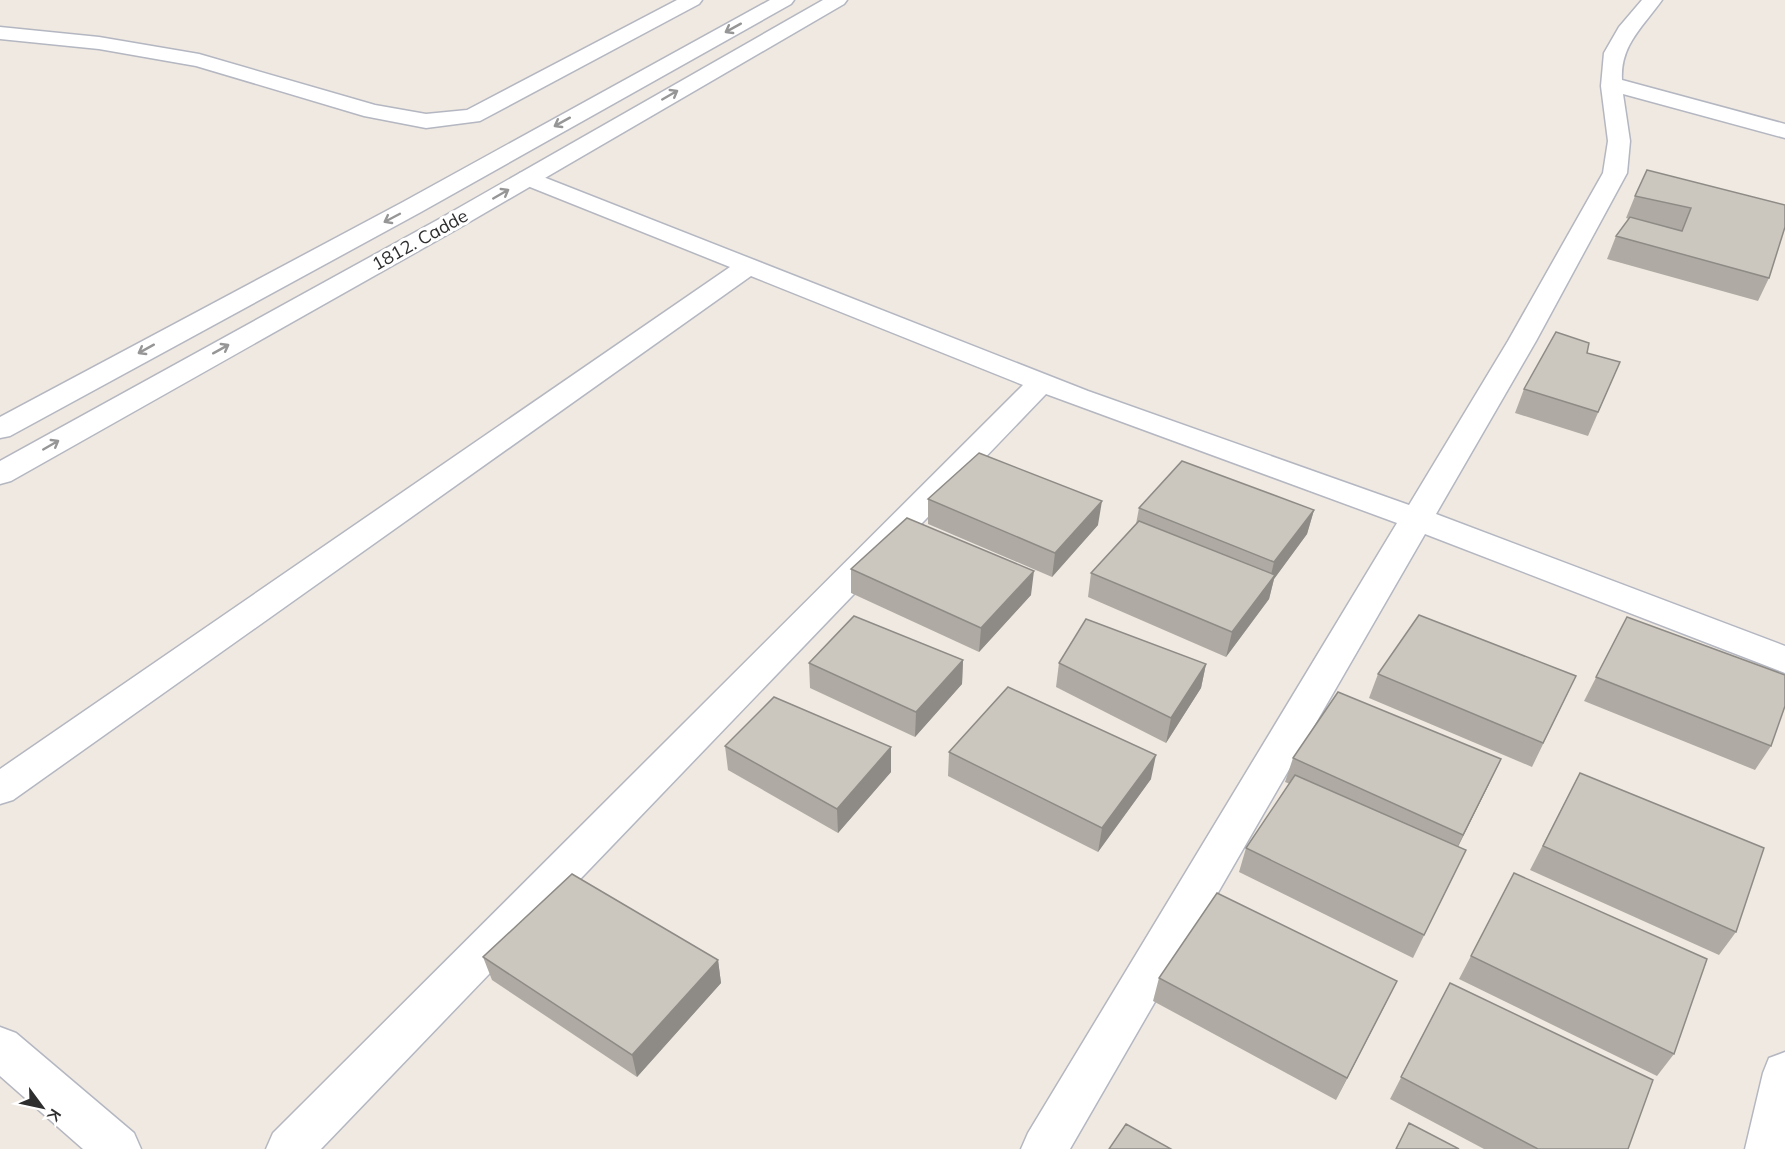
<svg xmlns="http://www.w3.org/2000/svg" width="1785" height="1149" font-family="Mulish,sans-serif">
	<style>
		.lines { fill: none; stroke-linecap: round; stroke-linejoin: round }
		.minor-casing { stroke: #b4b7c1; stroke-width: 3 }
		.tertiary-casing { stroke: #b4b7c1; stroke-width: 3 }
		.minor { fill: #fff; fill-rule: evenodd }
		.tertiary { fill: #fff; fill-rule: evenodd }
		.wall { fill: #afaba4 }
		.shaded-wall { fill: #8e8b86 }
		.building { fill: #cbc7bf; stroke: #8e8b86; stroke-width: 1.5 }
		.oneway { stroke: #969696 }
		.labels { text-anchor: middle; stroke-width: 6; stroke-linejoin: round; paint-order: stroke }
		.far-street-label { font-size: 18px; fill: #2e2e2e; stroke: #fff }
	</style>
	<rect width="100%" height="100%" fill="#efe9e1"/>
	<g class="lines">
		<defs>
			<path id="minor" d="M 677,0 L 702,0 L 699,4 L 480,121 L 426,128 L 364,116 L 196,66 L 99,49 L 0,39 L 0,27 L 99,37 L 199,54 L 375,105 L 426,114 L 467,110 Z
				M 1642,0 L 1662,0 C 1643,27 1620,45 1622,80 L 1785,124 L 1785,138 L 1623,94 L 1630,141 L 1627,173 L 1536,341 L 1436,514 L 1785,646 L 1785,673 L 1425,534 L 1070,1149 L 1021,1149 L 1028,1133 L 1397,523 L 1046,394 L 321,1149 L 266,1149 L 273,1133 L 1023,385 L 751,276 L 13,800 L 0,804 L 0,769 L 730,267 L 520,183 L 516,178 L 520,173 L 528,171 L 1088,391 L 1409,505 L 1508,341 L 1603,173 L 1608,141 L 1601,86 L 1604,53 L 1619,27 Z
				M 1785,1052 L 1785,1149 L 1745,1149 L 1763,1073 L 1769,1058 Z"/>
			<path id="tertiary" d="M 770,0 L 794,0 L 791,4 L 421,212 L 10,436 L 0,438 L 0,417 L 403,202 Z
				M 823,0 L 847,0 L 844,4 L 459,228 L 11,481 L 0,484 L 0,461 L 441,218 Z
				M 0,1027 L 16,1033 L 134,1133 L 141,1149 L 83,1149 L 0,1076 Z"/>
		</defs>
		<use href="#minor" class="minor-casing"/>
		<use href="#tertiary" class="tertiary-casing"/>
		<use href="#minor" class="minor"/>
		<use href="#tertiary" class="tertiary"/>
	</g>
	<path class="wall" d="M 1647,170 L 1769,278 L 1758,301 L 1607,259 L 1616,236 L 1629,219 L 1626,218 L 1635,196 Z
		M 1587,353 L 1620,362 L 1588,436 L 1515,413 L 1524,389 Z
		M 928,499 L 1098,525 L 1052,577 L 928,524 Z
		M 1139,508 L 1314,510 L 1307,534 L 1274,579 L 1269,599 L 1226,657 L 1088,597 L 1091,573 L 1136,524 Z
		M 851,569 L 1031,595 L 979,652 L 851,593 Z
		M 1627,617 L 1771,746 L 1755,770 L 1584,701 Z
		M 963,660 L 962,684 L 915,737 L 810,688 L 809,663 Z
		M 1059,663 L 1206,664 L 1201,688 L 1166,743 L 1056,687 Z
		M 1378,674 L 1576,676 L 1532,767 L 1369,698 Z
		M 725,746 L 891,747 L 891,772 L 838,833 L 728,770 Z
		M 949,752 L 1151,779 L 1098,852 L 948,776 Z
		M 1293,758 L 1489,784 L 1458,847 L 1466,850 L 1413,958 L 1239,872 L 1246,848 L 1290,784 L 1285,782 Z
		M 1580,773 L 1736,932 L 1719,955 L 1530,870 Z
		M 1514,873 L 1674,1054 L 1657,1076 L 1459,979 Z
		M 483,957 L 718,960 L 721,983 L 637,1077 L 492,980 Z
		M 1159,978 L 1386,1003 L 1336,1100 L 1153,1001 Z
		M 1450,983 L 1628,1149 L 1484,1149 L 1390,1099 Z"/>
	<path class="shaded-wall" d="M 1102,501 L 1098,525 L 1052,577 L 1055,553 Z
		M 1314,510 L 1307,534 L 1274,579 L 1269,599 L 1226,657 L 1232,632 L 1269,583 L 1274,562 Z
		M 1034,571 L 1031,595 L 979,652 L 981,628 Z
		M 963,660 L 962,684 L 915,737 L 916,712 Z
		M 1206,664 L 1201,688 L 1166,743 L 1171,718 Z
		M 891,747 L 891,772 L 838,833 L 837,809 Z
		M 1156,755 L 1151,779 L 1098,852 L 1102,828 Z
		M 1501,759 L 1489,784 L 1452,858 L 1463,835 Z
		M 718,960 L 721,983 L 637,1077 L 632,1055 Z
		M 1397,981 L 1386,1003 L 1336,1100 L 1347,1078 Z"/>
	<path class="building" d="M 1647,170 L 1785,205 L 1785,227 L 1769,278 L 1616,236 L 1630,217 L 1682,231 L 1691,208 L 1635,196 Z
		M 1556,332 L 1589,343 L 1587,353 L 1620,362 L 1598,412 L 1524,389 Z
		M 979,453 L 1102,501 L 1055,553 L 928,499 Z
		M 1182,461 L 1314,510 L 1274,562 L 1139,508 Z
		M 907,518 L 1034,571 L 981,628 L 851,569 Z
		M 1139,521 L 1275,575 L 1232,632 L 1091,573 Z
		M 1419,615 L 1576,676 L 1543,743 L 1378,674 Z
		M 854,616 L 963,660 L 916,712 L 809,663 Z
		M 1627,617 L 1785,675 L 1785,706 L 1771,746 L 1596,677 Z
		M 1086,619 L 1206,664 L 1171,718 L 1059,663 Z
		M 1008,687 L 1156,755 L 1102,828 L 949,752 Z
		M 1338,692 L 1501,759 L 1463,835 L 1293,758 Z
		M 774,697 L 891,747 L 837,809 L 725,746 Z
		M 1580,773 L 1764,848 L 1736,932 L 1543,846 Z
		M 1295,775 L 1466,850 L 1424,935 L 1246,848 Z
		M 1514,873 L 1707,959 L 1674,1054 L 1471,956 Z
		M 572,874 L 718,960 L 632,1055 L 483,957 Z
		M 1217,893 L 1397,981 L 1347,1078 L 1159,978 Z
		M 1450,983 L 1653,1080 L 1628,1149 L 1538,1149 L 1401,1077 Z
		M 1409,1123 L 1459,1149 L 1396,1149 Z
		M 1126,1124 L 1171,1149 L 1109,1149 Z"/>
	<defs><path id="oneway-shaft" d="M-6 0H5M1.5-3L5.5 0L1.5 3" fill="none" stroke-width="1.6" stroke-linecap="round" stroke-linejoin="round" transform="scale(1.5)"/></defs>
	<g class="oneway">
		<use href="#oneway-shaft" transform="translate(733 28) rotate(151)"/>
		<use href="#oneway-shaft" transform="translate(670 95) rotate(-30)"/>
		<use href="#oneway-shaft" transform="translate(562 122) rotate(151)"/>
		<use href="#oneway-shaft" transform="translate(501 194) rotate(-30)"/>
		<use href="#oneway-shaft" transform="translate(392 218) rotate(152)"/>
		<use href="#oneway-shaft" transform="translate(146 349) rotate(151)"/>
		<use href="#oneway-shaft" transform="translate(221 349) rotate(-29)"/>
		<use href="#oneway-shaft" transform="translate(51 445) rotate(-30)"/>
	</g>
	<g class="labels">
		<g class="far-street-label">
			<text transform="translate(420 240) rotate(-29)" y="6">1812. Cadde</text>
		</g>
	</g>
	<g transform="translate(42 1107) rotate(123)" stroke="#ffffff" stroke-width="4.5" paint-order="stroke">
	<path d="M0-4.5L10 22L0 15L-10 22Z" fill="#2e2e2e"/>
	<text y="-9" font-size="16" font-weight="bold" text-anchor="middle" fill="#2e2e2e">K</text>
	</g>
</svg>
